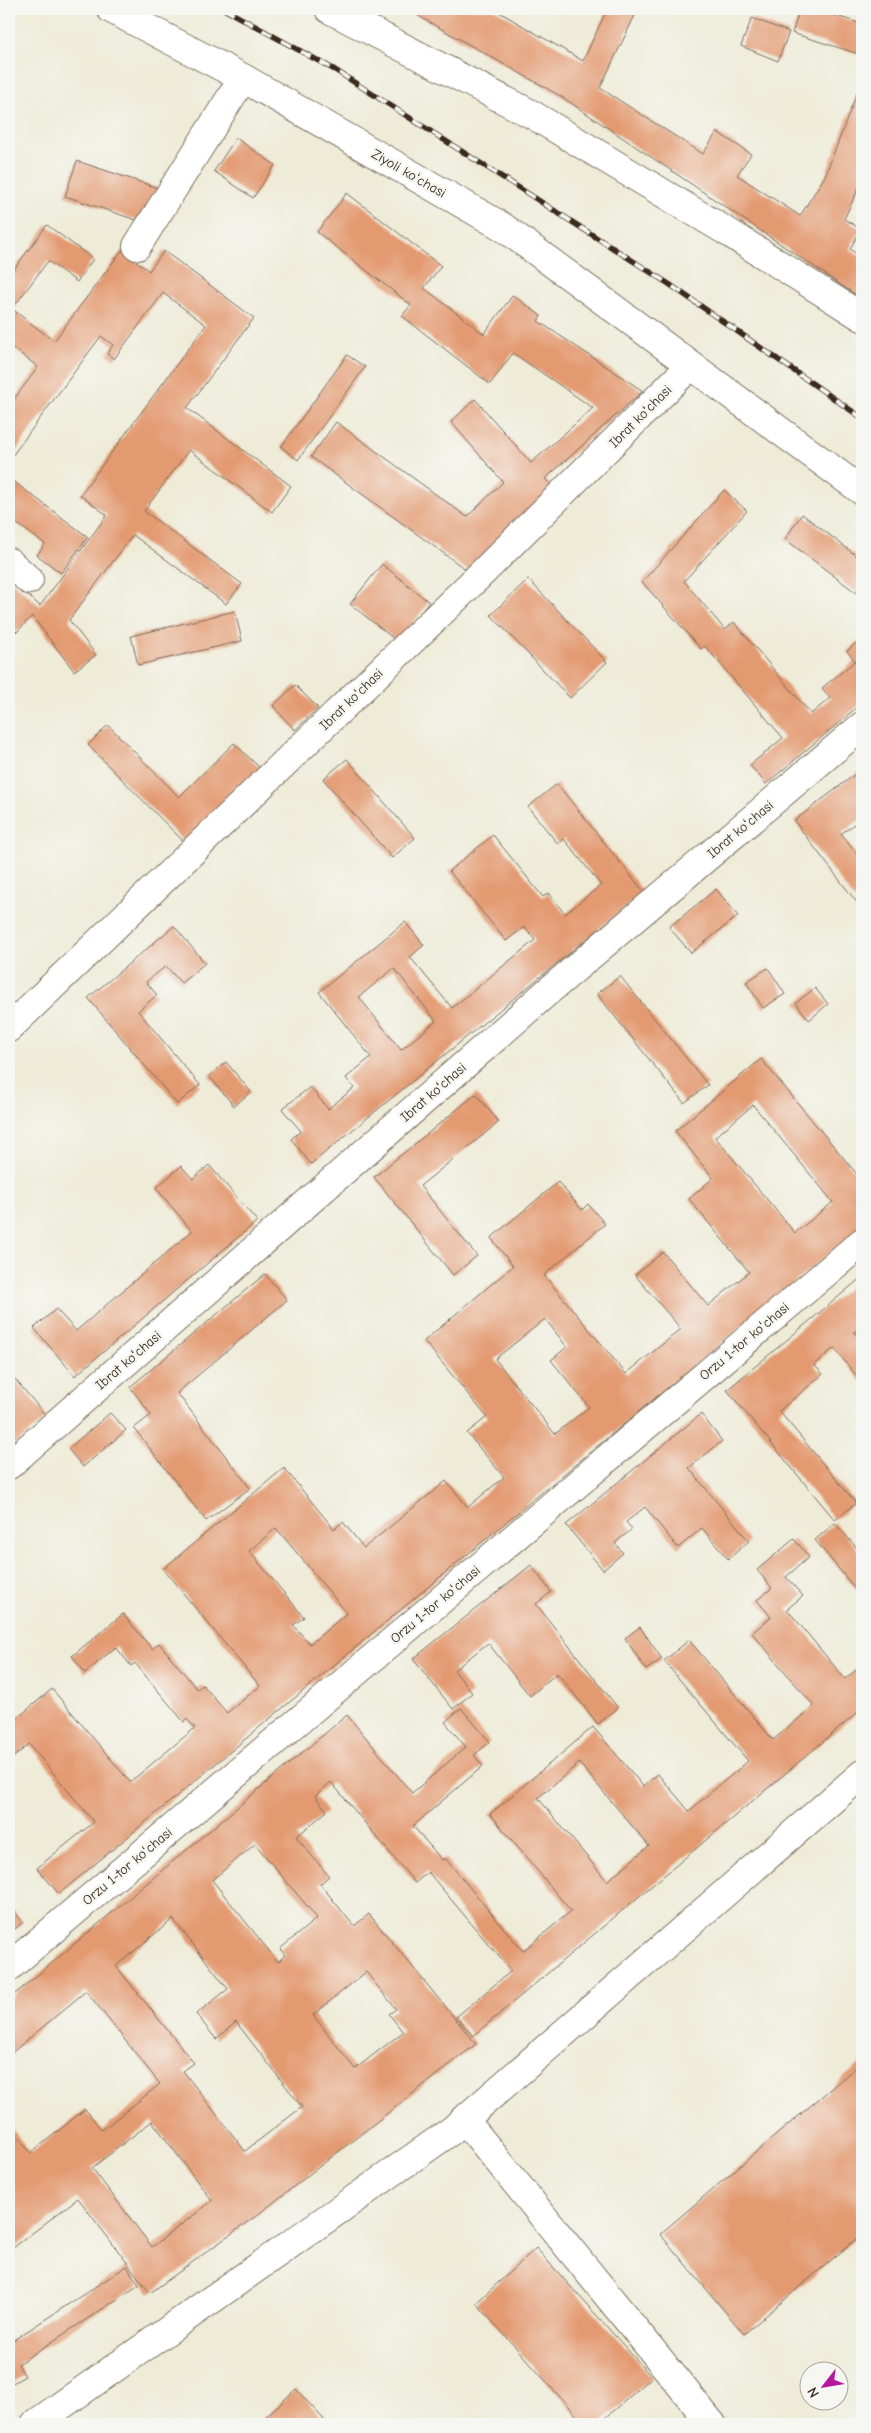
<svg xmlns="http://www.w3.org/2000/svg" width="871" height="2433" font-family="'Comic Neue',sans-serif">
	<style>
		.building { fill: #e39a71; fill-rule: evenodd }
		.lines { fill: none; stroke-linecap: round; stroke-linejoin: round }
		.minor-casing { stroke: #7a6e5f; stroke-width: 30 }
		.major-casing { stroke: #7a6e5f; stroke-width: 30 }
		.minor { stroke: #fff; stroke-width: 28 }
		.major { stroke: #fff; stroke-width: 28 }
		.rail-casing { stroke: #3b2a1e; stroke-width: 5.5 }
		.rail { stroke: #f6f6f2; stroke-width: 4; stroke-dasharray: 11; stroke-linecap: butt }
		.labels { text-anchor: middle; stroke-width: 5; stroke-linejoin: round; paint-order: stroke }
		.street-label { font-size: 14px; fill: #3b2a1e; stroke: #f6f6f2 }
	</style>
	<rect width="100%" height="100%" fill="#f6f6f2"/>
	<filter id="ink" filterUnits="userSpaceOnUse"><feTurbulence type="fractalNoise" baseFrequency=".02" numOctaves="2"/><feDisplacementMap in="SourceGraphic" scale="10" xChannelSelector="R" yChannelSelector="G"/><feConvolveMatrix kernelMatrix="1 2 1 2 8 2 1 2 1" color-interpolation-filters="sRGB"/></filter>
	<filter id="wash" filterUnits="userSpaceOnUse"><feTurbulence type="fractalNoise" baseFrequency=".0096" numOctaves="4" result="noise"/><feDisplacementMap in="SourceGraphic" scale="20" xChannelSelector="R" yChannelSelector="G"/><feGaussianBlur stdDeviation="1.12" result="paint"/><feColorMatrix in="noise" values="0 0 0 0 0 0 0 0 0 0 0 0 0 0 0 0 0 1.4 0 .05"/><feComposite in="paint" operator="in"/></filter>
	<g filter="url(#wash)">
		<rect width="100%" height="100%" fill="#eeebd7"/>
		<g id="blocks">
			<path class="building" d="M 406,9 L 494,9 L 583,61 L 607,9 L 638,9 L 600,88 L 703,154 L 717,132 L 751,154 L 737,175 L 800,216 L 825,176 L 862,80 L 862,181 L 844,219 L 861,229 L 850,249 L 862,258 L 862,299 L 562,97 Z
				M 800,9 L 829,9 L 827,13 L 862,24 L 862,55 L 792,33 Z
				M 752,18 L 789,32 L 778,61 L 741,46 Z
				M 236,138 L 275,165 L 253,198 L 214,171 Z
				M 77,161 L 164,190 L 142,222 L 65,196 Z
				M 347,193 L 441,266 L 424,288 L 484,334 L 513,295 L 541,316 L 538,321 L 643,391 L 545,479 L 555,489 L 468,571 L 311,457 L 336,422 L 467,517 L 503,482 L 451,422 L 475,399 L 531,463 L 593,408 L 513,353 L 490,384 L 402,316 L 411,305 L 317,232 Z
				M 47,225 L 93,259 L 77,282 L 48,261 L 12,309 L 54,341 L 122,250 L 149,271 L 164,251 L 254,318 L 187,408 L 291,486 L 272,512 L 189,450 L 144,511 L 242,584 L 226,604 L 133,535 L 69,620 L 96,655 L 74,671 L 32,616 L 17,632 L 9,625 L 9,579 L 40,606 L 107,515 L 80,495 L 206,325 L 163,293 L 114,359 L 107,354 L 113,345 L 101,336 L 9,460 L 9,406 L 38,367 L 9,345 L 9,276 Z
				M 347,355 L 365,367 L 298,460 L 281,447 Z
				M 13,481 L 88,537 L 61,573 L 37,555 L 45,544 L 9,518 L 9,488 Z
				M 724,490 L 747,511 L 684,581 L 725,630 L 734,622 L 811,714 L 830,698 L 822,688 L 855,661 L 847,651 L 862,638 L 862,703 L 766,784 L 750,765 L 783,738 L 705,646 L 701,649 L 642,582 Z
				M 802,514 L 862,560 L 862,597 L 785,539 Z
				M 382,564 L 429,602 L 398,642 L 350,604 Z
				M 528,579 L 607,662 L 570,698 L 491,615 Z
				M 235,611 L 242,641 L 138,665 L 131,636 Z
				M 295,685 L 318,708 L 295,730 L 273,706 Z
				M 108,725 L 179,797 L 234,743 L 262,770 L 187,845 L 88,745 Z
				M 347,759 L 415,838 L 392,858 L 323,779 Z
				M 862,769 L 862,818 L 841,834 L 862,861 L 862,909 L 794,821 Z
				M 557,784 L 644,892 L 311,1164 L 291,1139 L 301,1131 L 282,1109 L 310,1087 L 328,1109 L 354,1088 L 346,1078 L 371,1057 L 319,992 L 405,922 L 424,945 L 410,957 L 452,1008 L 535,940 L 524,927 L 506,941 L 449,871 L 493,835 L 543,897 L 548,893 L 565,914 L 601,885 L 564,839 L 558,844 L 528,807 ZM 394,968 L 436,1021 L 401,1050 L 359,997 Z
				M 716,889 L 738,916 L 691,953 L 669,927 Z
				M 174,926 L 205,963 L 181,983 L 166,966 L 146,982 L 157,995 L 138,1011 L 200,1085 L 177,1104 L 88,998 Z
				M 768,968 L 785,994 L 763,1008 L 746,982 Z
				M 620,976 L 708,1085 L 684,1103 L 597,994 Z
				M 815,988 L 828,1004 L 809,1020 L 796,1003 Z
				M 761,1059 L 861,1179 L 862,1177 L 862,1226 L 59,1894 L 37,1868 L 94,1822 L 29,1744 L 9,1761 L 9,1725 L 52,1689 L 130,1782 L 195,1728 L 187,1719 L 184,1722 L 135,1663 L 131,1666 L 116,1647 L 85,1673 L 72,1656 L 123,1614 L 152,1649 L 159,1643 L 197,1689 L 203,1685 L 227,1713 L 260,1686 L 163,1569 L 284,1468 L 334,1529 L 343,1522 L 364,1548 L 446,1481 L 468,1507 L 504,1477 L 467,1433 L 487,1417 L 424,1341 L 513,1266 L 491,1238 L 558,1182 L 582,1210 L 588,1204 L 605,1224 L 544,1275 L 626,1374 L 681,1329 L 635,1275 L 663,1252 L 708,1306 L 749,1272 L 689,1199 L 713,1178 L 675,1131 ZM 753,1105 L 833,1202 L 795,1233 L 715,1137 ZM 545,1319 L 567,1347 L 551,1360 L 589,1407 L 555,1434 L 495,1359 ZM 276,1528 L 347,1613 L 310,1644 L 293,1625 L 304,1617 L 249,1551 Z
				M 226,1062 L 251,1092 L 234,1106 L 209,1076 Z
				M 476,1094 L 499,1122 L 420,1186 L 477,1256 L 453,1275 L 374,1177 Z
				M 209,1165 L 257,1221 L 75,1376 L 34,1328 L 56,1309 L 76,1331 L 192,1231 L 156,1188 L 181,1166 L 193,1179 Z
				M 265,1274 L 287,1300 L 177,1393 L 250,1488 L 206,1521 L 134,1428 L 151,1415 L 130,1387 Z
				M 862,1277 L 862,1325 L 854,1332 L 862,1343 L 862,1383 L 834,1348 L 814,1365 L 823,1374 L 779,1411 L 856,1503 L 835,1520 L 727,1390 Z
				M 9,1372 L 47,1417 L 9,1450 Z
				M 110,1413 L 126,1430 L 83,1467 L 68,1449 Z
				M 701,1414 L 722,1441 L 689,1468 L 749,1541 L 728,1559 L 702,1528 L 678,1548 L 645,1507 L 626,1522 L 632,1529 L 615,1543 L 623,1553 L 603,1570 L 566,1525 Z
				M 835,1523 L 862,1554 L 862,1597 L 815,1540 Z
				M 794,1539 L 809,1557 L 786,1577 L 803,1596 L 787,1609 L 845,1679 L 862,1665 L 862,1709 L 473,2036 L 456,2017 L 511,1971 L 428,1872 L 415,1883 L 331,1782 L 315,1796 L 327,1811 L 296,1837 L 329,1876 L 320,1884 L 354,1926 L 369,1914 L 476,2044 L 260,2213 L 150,2293 L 78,2198 L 9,2251 L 9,2172 L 11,2170 L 9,2168 L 9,2125 L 31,2153 L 85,2109 L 102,2130 L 160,2084 L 86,1991 L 9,2055 L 9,1999 L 347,1715 L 412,1793 L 466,1747 L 445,1722 L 461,1708 L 490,1742 L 474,1755 L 483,1766 L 413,1826 L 442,1860 L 445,1858 L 523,1951 L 571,1911 L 490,1814 L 593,1727 L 643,1786 L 658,1774 L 689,1811 L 748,1761 L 664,1661 L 689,1640 L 773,1740 L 814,1706 L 752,1633 L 771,1617 L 757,1600 L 772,1588 L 757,1570 ZM 579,1763 L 649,1846 L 607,1881 L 538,1798 ZM 255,1844 L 317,1918 L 280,1949 L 285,1955 L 278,1962 L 212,1880 ZM 173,1919 L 228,1989 L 196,2014 L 216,2039 L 236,2022 L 302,2107 L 245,2151 L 183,2071 L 194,2063 L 116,1966 ZM 366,1972 L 396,2009 L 389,2014 L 403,2032 L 355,2069 L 313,2015 ZM 152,2121 L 212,2201 L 152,2247 L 92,2168 Z
				M 531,1565 L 551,1592 L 536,1604 L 618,1708 L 598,1724 L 557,1673 L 530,1696 L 488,1643 L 454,1670 L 472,1693 L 453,1709 L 413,1659 Z
				M 640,1627 L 662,1659 L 646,1670 L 625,1638 Z
				M 9,1905 L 23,1922 L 9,1934 Z
				M 862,2062 L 862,2234 L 744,2334 L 660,2234 Z
				M 536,2248 L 652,2377 L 599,2424 L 584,2424 L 476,2303 Z
				M 127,2266 L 139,2285 L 18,2364 L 25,2376 L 9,2385 L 9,2343 Z
				M 296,2389 L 328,2424 L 258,2424 L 263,2419 Z"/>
		</g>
	</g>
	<g filter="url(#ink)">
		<use href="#blocks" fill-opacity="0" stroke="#7a6e5f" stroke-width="1"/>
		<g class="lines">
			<defs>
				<path id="minor" d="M 111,9 L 243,78 L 503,227 L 862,491
					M 329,9 L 533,115 L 731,234 L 862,317
					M 137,246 L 243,78
					M 9,562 L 29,580
					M 9,1028 L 479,576 L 690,366
					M 9,1465 L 545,994 L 862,726
					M 9,1967 L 862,1242
					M 464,2119 L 712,2424"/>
				<path id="major" d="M 35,2424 L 451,2131 L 862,1774"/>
			</defs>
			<use href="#minor" class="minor-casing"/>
			<use href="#major" class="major-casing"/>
			<use href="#minor" class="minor"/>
			<use href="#major" class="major"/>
			<defs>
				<path id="rail" d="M 224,9 L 335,70 L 669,284 L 862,418"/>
			</defs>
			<use href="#rail" class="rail-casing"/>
			<use href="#rail" class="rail"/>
		</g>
	</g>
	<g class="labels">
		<g class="street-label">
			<text transform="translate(409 173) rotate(30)" y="5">Ziyoli koʻchasi</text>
			<text transform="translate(640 416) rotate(-45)" y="5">Ibrat koʻchasi</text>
			<text transform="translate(351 699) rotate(-44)" y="5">Ibrat koʻchasi</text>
			<text transform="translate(740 829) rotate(-40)" y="5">Ibrat koʻchasi</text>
			<text transform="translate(433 1092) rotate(-41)" y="5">Ibrat koʻchasi</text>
			<text transform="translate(744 1341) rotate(-40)" y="5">Orzu 1-tor koʻchasi</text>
			<text transform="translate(128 1360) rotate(-41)" y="5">Ibrat koʻchasi</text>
			<text transform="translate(435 1604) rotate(-40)" y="5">Orzu 1-tor koʻchasi</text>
			<text transform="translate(127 1866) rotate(-40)" y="5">Orzu 1-tor koʻchasi</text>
		</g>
	</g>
	<rect width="871" height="2433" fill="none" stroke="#f6f6f2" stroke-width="30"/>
	<g transform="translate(824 2386) rotate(239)"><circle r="24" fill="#f6f6f2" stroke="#aba49d"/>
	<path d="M0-4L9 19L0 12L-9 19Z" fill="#b5179e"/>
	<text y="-8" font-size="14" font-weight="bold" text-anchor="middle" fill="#3b2a1e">N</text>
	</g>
</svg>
